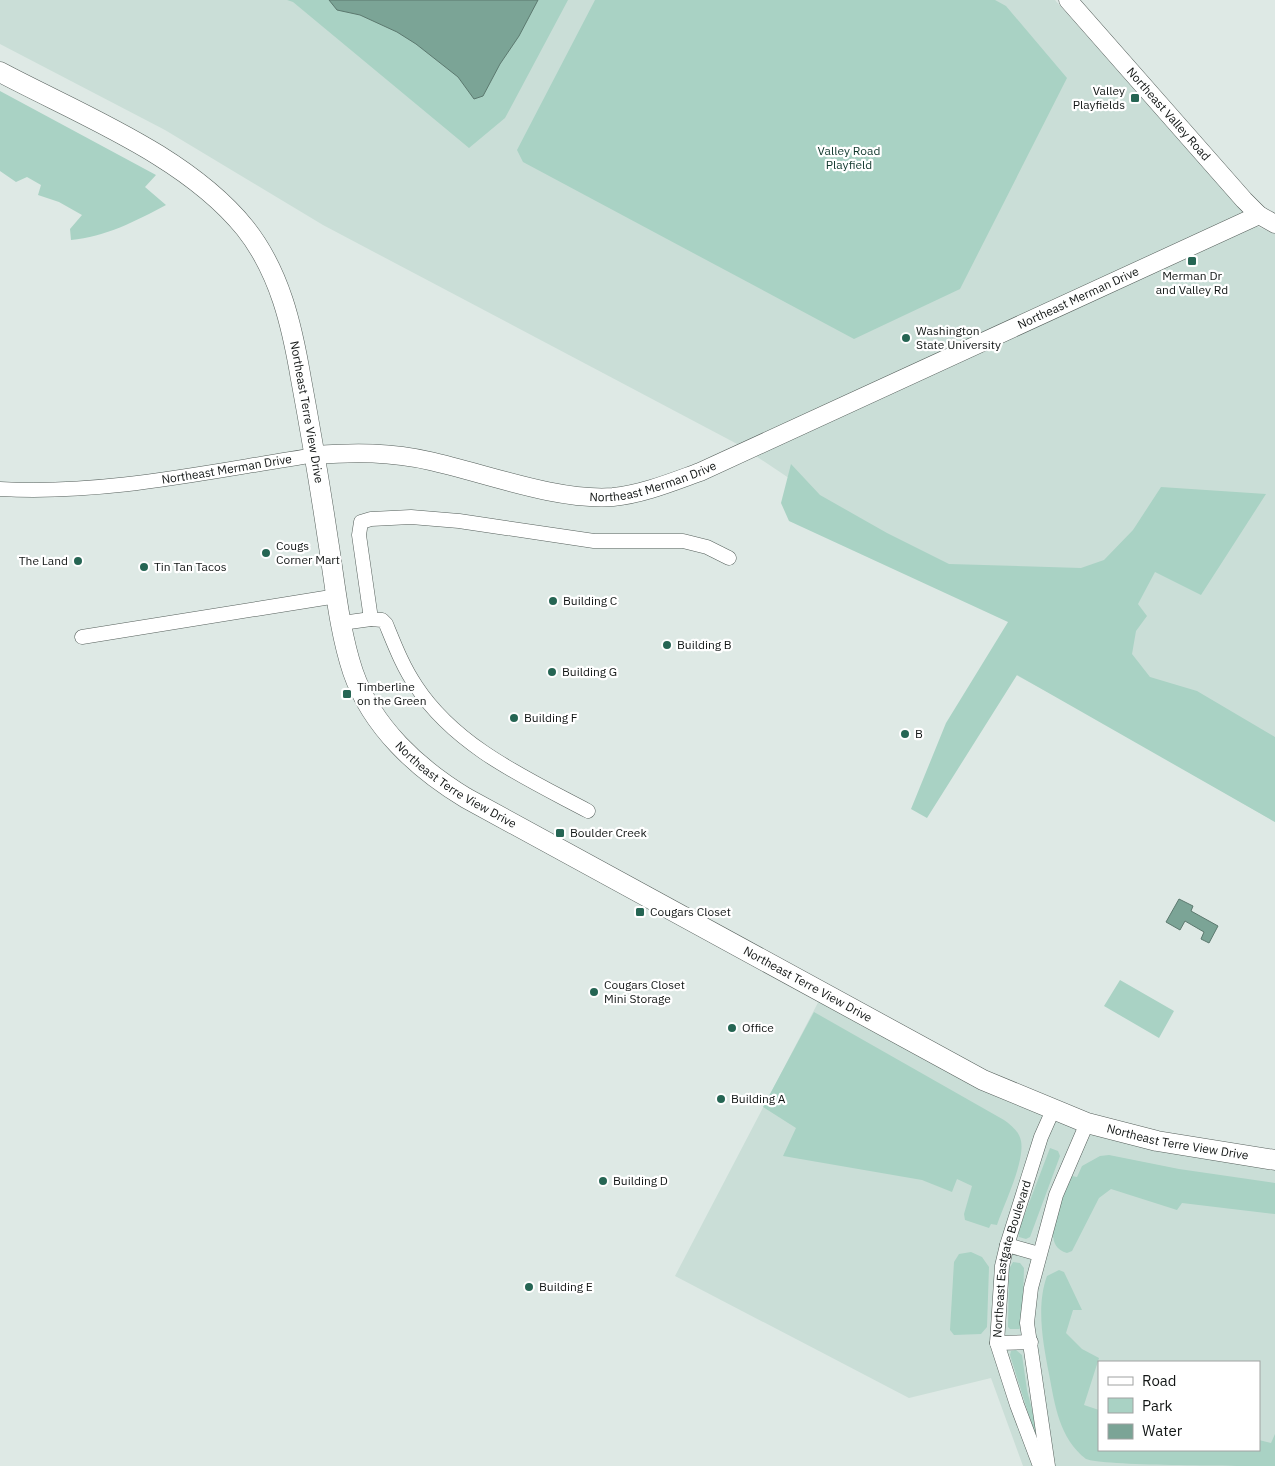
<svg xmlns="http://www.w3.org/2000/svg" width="1275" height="1466" font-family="'IBM Plex Sans',sans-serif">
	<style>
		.built { fill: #caded7; fill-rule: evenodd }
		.green { fill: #a9d2c4 }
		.water { fill: #7ba496; stroke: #5c796f }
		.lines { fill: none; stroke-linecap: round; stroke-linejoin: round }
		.minor-casing { stroke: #555f5b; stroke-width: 15 }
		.tertiary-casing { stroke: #555f5b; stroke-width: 19 }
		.secondary-casing { stroke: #555f5b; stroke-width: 21 }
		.minor { stroke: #fff; stroke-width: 14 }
		.tertiary { stroke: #fff; stroke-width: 18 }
		.secondary { stroke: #fff; stroke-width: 20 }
		.poi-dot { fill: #256553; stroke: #fff; stroke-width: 2 }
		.labels { text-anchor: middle; stroke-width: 4.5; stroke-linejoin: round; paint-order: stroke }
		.poi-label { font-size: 12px; fill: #121615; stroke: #fff; text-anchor: start }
		.street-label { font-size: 12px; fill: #121615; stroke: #fff }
		.park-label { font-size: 12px; fill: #11382d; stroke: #fff }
	</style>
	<rect width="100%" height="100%" fill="#dee9e5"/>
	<path class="built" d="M 0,0 L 1055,0 L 1256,226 L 1275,234 L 1275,822 L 1090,715 L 994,663 L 1027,604 L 835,509 L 741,446 L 323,225 L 165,130 L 0,44 Z
		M 823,993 L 1053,1110 L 1275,1160 L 1275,1466 L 1023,1466 L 991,1378 L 909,1398 L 675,1276 ZM 1099,1362 L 1259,1362 L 1259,1450 L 1099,1450 Z"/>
	<path class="green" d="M 287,0 L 568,0 L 505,118 L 469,148 L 293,2 Z
		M 595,0 L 995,0 L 1006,6 L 1067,78 L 960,289 L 854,339 L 523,162 L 517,150 Z
		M 0,91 L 156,175 L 145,187 L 166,205 C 136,221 105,237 71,240 L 70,229 L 82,215 L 59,202 L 38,195 L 41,185 L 27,177 L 16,182 L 0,171 Z
		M 791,464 L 820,495 L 887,533 L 949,564 L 1081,568 L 1104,560 L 1133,530 L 1161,487 L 1266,494 L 1201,595 L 1155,572 L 1138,604 L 1147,616 L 1136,631 L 1132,654 L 1150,677 L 1197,691 L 1275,737 L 1275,822 L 1017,675 L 927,818 L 911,809 L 946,723 L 1008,622 L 789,521 L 781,503 Z
		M 1120,980 L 1174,1011 L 1159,1038 L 1104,1006 Z
		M 814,1012 L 1004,1120 C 1011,1125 1019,1131 1021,1141 C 1025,1162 1004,1204 997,1225 L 991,1224 L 989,1228 L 965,1220 L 964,1214 L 972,1186 L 957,1179 L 952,1192 L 922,1180 L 783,1156 L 796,1128 L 763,1107 Z
		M 1050,1148 L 1058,1151 L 1060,1156 L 1030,1237 L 1026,1239 L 1019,1237 L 1018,1232 Z
		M 1109,1155 L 1179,1169 L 1275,1183 L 1275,1214 L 1182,1203 L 1177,1210 L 1111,1189 L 1099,1198 L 1072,1251 L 1067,1253 C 1036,1245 1065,1195 1072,1176 L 1077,1177 L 1082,1166 L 1100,1156 Z
		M 971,1252 L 982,1257 L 989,1267 L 987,1327 L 981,1334 L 954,1335 L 950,1330 L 954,1262 L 959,1254 Z
		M 1013,1262 L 1020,1263 L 1024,1268 L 1022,1327 L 1019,1329 L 1010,1329 L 1008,1327 L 1009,1269 Z
		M 1059,1270 L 1064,1272 L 1082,1310 L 1073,1310 L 1066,1333 L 1082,1349 L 1099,1358 L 1084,1405 L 1099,1410 L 1099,1450 L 1259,1450 L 1259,1440 L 1271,1443 L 1275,1434 L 1275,1466 C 1246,1466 1102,1466 1086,1459 C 1059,1438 1055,1405 1049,1374 C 1043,1343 1036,1306 1047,1276 Z
		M 1016,1350 L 1022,1355 L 1027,1390 L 1039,1437 L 1036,1438 L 1010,1355 L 1011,1351 Z"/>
	<path class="water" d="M 329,0 L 538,0 L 519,36 L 500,64 L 483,96 L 474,99 L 458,77 L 416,44 L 397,32 L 360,15 L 337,10 Z
		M 1179,899 L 1193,906 L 1191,911 L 1218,926 L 1209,943 L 1201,939 L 1204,932 L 1185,921 L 1180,930 L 1166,922 Z"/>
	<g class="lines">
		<defs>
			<g id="minor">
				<path id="s1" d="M 0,489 C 107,495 210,471 316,455"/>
				<path d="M 342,623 L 371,619"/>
				<path d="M 82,637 L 337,596"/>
				<path d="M 588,811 C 526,778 456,747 416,686 C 403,667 395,646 386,624 L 382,620 L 371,619 L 359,535 L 361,522 L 371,519 L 411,517 L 459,521 L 594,541 L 683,541 L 707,547 L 729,558"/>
				<path d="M 1007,1245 L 1039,1254"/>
				<path d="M 997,1343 L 1031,1342"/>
				<path id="s2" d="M 1040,1466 L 1017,1405 L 997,1343 L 1002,1266 L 1007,1245 L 1041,1137 L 1053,1110"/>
				<path d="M 1048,1466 L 1027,1323 L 1031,1288 L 1056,1195 L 1087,1123"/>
			</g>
			<g id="tertiary">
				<path id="s3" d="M 1068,0 L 1244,200 L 1259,215 L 1275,224"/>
				<path id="s4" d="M 316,455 C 355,452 391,452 430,461 C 485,473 556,501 613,497 C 643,494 672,482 700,472 L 1259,215"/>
			</g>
			<g id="secondary">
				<path id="s5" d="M 0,72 C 81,115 187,156 245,228 C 280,272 292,326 301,379 C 311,433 320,486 328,540 C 335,583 339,630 353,672 C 372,727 418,769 466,798 L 983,1080 L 1087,1123 L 1157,1141 L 1275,1160"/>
			</g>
		</defs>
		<use href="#minor" class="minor-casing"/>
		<use href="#tertiary" class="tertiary-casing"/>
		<use href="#secondary" class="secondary-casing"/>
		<use href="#minor" class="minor"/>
		<use href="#tertiary" class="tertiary"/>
		<use href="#secondary" class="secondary"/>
	</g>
	<g class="poi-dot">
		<rect x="1130" y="93" width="10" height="10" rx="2.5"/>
		<rect x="1187" y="256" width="10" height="10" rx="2.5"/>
		<circle cx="906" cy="338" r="5"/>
		<circle cx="266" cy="553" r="5"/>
		<circle cx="78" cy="561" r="5"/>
		<circle cx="144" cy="567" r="5"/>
		<circle cx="553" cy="601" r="5"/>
		<circle cx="667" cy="645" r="5"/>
		<circle cx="552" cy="672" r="5"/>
		<rect x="342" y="689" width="10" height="10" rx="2.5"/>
		<circle cx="514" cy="718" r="5"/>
		<circle cx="905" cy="734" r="5"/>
		<rect x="555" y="828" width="10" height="10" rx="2.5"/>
		<rect x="635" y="907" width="10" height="10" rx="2.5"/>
		<circle cx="594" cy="992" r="5"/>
		<circle cx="732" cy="1028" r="5"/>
		<circle cx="721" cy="1099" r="5"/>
		<circle cx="603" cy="1181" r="5"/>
		<circle cx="529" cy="1287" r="5"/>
	</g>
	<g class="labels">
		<g class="poi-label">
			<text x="1125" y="95" text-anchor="end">Valley<tspan x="1125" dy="14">Playfields</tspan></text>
			<text x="1192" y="280" text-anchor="middle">Merman Dr<tspan x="1192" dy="14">and Valley Rd</tspan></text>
			<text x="916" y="335">Washington<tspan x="916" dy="14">State University</tspan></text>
			<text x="276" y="550">Cougs<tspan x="276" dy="14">Corner Mart</tspan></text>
			<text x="68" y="565" text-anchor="end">The Land</text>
			<text x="154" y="571">Tin Tan Tacos</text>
			<text x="563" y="605">Building C</text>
			<text x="677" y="649">Building B</text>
			<text x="562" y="676">Building G</text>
			<text x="357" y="691">Timberline<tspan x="357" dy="14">on the Green</tspan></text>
			<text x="524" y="722">Building F</text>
			<text x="915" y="738">B</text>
			<text x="570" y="837">Boulder Creek</text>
			<text x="650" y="916">Cougars Closet</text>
			<text x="604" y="989">Cougars Closet<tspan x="604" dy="14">Mini Storage</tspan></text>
			<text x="742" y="1032">Office</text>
			<text x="731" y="1103">Building A</text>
			<text x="613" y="1185">Building D</text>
			<text x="539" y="1291">Building E</text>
		</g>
		<g class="street-label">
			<text dy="4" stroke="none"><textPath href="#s3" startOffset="152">Northeast Valley Road</textPath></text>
			<text dy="4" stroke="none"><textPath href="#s4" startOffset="809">Northeast Merman Drive</textPath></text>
			<text dy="4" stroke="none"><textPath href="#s5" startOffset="489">Northeast Terre View Drive</textPath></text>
			<text dy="4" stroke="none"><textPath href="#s1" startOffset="228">Northeast Merman Drive</textPath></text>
			<text dy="4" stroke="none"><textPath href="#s4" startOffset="344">Northeast Merman Drive</textPath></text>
			<text dy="4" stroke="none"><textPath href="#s5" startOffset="910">Northeast Terre View Drive</textPath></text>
			<text dy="4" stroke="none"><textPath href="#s5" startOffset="1315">Northeast Terre View Drive</textPath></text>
			<text dy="4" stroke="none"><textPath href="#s5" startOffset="1720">Northeast Terre View Drive</textPath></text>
			<text dy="4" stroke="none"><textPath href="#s2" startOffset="216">Northeast Eastgate Boulevard</textPath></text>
		</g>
		<g class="park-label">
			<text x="849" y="155">Valley Road<tspan x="849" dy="14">Playfield</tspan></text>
		</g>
	</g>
	<rect x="1098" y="1361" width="162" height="90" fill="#ffffff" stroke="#a0a2a1"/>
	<rect x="1108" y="1377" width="25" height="8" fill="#ffffff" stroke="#a0a2a1"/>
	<text x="1142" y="1386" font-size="15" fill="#121615">Road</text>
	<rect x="1108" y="1398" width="25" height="15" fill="#a9d2c4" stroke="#a0a2a1"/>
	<text x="1142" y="1411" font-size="15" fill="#121615">Park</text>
	<rect x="1108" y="1424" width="25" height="15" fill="#7ba496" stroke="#a0a2a1"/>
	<text x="1142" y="1436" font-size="15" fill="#121615">Water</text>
</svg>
